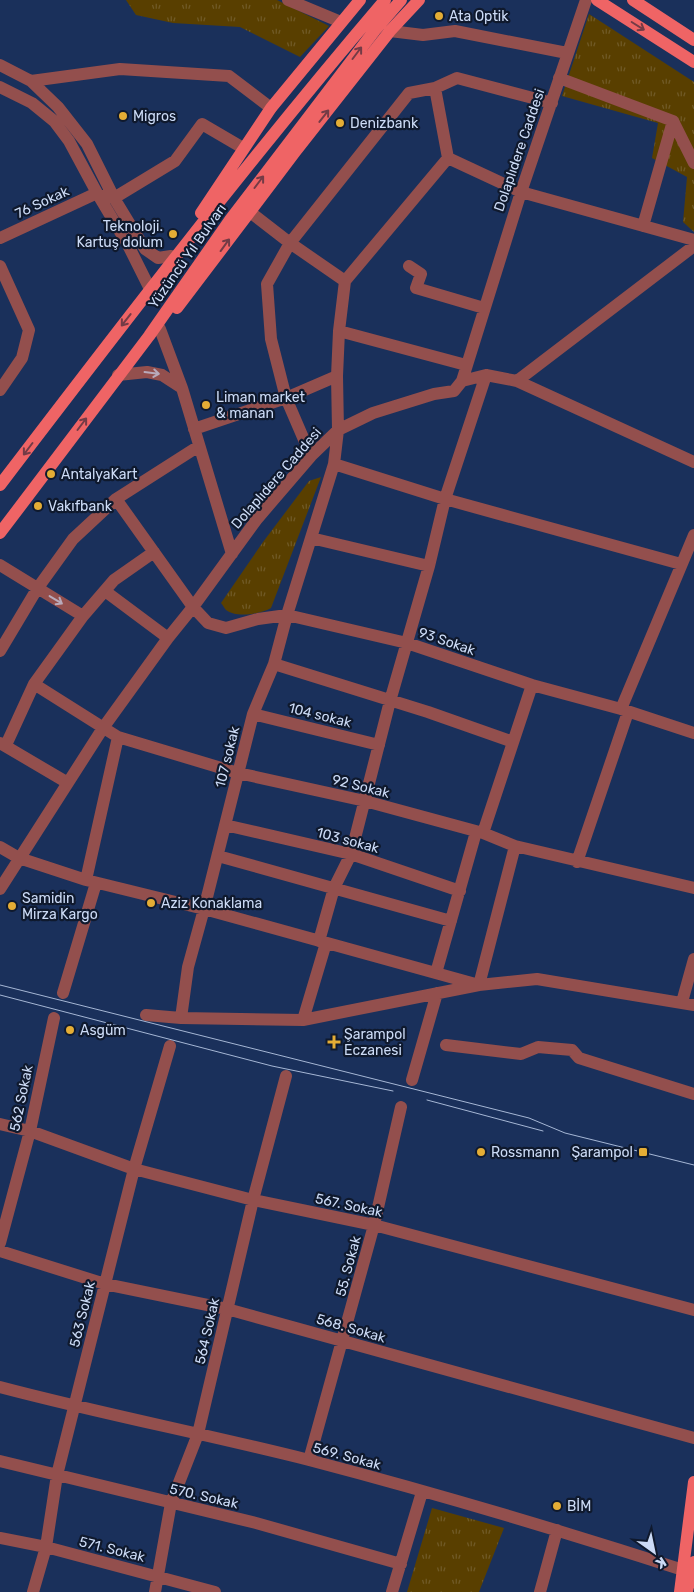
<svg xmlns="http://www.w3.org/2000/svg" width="694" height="1592" font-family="Rubik,sans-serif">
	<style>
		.park { fill: url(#park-tufts) }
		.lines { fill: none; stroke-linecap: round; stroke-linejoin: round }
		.minor { stroke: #934f4d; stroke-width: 12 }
		.major { stroke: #ef6465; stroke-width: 12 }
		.tram { stroke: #a6b7d5; stroke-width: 1 }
		.oneway { stroke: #743b46 }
		.oneway2 { stroke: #b8aabb }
		.poi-dot { fill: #e4ad35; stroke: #0f192d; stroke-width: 2 }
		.labels { text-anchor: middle; stroke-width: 4.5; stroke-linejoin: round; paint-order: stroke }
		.poi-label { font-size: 14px; fill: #ccdbf6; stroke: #0f192d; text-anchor: start }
		.street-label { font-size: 14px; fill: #ccdbf6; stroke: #0f192d }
	</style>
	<defs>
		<pattern id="park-tufts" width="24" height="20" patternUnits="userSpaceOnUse" patternTransform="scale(1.25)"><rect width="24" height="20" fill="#593f00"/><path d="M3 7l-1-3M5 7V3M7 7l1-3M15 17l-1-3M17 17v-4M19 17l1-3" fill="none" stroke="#705a26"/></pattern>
	</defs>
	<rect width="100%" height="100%" fill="#1a305b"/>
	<path class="park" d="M 126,0 L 277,0 L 329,26 L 300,57 L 240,27 L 173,23 L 136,15 Z
		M 589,14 L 694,82 L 694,232 L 683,222 L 687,177 L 652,158 L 658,123 L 562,96 Z
		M 321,477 L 271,608 C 261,614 236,618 226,610 C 224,608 223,605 221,603 L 263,542 L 309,481 Z
		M 432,1508 L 504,1528 L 479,1592 L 407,1592 Z"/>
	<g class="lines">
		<path class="minor" d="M 288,0 L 341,22
			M 390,31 L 423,35 L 455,31 L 567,53
			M 0,65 L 31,81 L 58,107 L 87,144 L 114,198 L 145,249 L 158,258 L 171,256
			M 559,78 L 673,121 L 694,163
			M 31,81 L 120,69 L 229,76 L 271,108
			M 0,87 L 32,103 L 54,121 L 69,141 L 97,193 L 128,245 L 150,289
			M 435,88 L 448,158 L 521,192 L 694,240
			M 106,195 L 114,198 L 175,161 L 202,124 L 243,148
			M 250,212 L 290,243 L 345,281
			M 643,226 L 673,121
			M 0,238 L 97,193
			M 0,266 L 29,330 L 22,358 L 0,390
			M 409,266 L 421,274 L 416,288 L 484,308
			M 160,329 L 182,388 L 232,554
			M 339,331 L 466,365
			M 118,375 L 147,372 L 162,375 L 182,388
			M 462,381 L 486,375 L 517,381 L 694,462
			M 517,381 L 694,246
			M 194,429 L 286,398 L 337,376
			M 311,456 L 286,398 L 271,339 L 267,284 L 290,243 L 409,93 L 435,88 L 457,78 L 552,103
			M 334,464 L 445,499 L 681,564
			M 116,499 L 193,607 L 208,623 L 226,628 L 258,619 L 287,615 L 407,643 L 532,685 L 621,709 L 694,733
			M 311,538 L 429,566
			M 0,565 L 83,616
			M 105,591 L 168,638
			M 0,651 L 37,589 L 73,539 L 116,499 L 199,446
			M 274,664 L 428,712 L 513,742
			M 34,684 L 118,737 L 238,773 L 365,801 L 483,833 L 515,846 L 694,888
			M 621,709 L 694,535
			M 253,714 L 379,745
			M 0,743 L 68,783
			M 6,745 L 34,684 L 83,616 L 114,580 L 154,552
			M 225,825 L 351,854 L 460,891
			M 483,833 L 532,685
			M 0,847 L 19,858 L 86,880 L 204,909 L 479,985 L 515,846
			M 218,856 L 451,921
			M 577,862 L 628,712
			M 86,880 L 118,737
			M 0,889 L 103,728 L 168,638 L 193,607 L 257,519 L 311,456 L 338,430 L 373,413 L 434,394 L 454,391 L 462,381 L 521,192 L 586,0
			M 319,941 L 334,888 L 351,854 L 390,701 L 429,566 L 445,499 L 486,375
			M 436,973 L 476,832
			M 63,993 L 96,883
			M 682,1002 L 694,959
			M 146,1015 L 181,1018 L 303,1020 L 479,985 L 537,979 L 694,1005
			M 181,1018 L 188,967 L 204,909 L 253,714 L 274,664 L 287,615 L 334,464 L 338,430 L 337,376 L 339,331 L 345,281 L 448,158
			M 303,1020 L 326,943
			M 446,1045 L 521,1054 L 538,1047 L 572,1050 L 579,1058 L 694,1094
			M 412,1080 L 437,993
			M 0,1124 L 30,1131 L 134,1169 L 253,1200 L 374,1225 L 694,1310
			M 0,1243 L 30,1131 L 54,1018
			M 0,1251 L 105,1284 L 227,1309 L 694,1438
			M 0,1387 C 102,1414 206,1434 309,1460 C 435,1493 559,1530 683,1570
			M 309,1460 L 374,1225 L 401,1107
			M 0,1461 L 256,1523 L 401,1564
			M 0,1538 L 46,1547 L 215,1592
			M 33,1592 L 46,1547 L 57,1475 L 134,1169 L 170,1046
			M 155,1592 L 171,1503 L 198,1434 L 253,1200 L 286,1076
			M 392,1592 L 422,1492
			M 540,1592 L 557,1530"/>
		<path class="major" d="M 597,0 L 694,62
			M 633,0 L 694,40
			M 201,213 L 271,108 L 360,0
			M 177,308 L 295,152 L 390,31 L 419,0
			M 0,485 C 125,321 251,157 385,0
			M 0,533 L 149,336 L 230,220 L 375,30 L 401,0
			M 687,1591 L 694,1562
			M 680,1592 L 694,1482"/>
		<path class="tram" d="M 0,985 L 529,1118 L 565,1133 L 694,1165
			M 0,995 L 272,1066 L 393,1091
			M 427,1100 L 543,1131"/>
	</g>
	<defs><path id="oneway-shaft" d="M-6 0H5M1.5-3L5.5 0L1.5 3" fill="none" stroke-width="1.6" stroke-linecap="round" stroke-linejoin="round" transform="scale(1.25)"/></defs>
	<g class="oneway">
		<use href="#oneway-shaft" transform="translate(638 26) rotate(32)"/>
		<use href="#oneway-shaft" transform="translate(357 53) rotate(-53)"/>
		<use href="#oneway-shaft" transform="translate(324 116) rotate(-52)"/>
		<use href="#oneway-shaft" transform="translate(259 182) rotate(-53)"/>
		<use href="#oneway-shaft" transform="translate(225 245) rotate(-54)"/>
		<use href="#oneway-shaft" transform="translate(126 320) rotate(128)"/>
		<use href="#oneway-shaft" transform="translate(82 424) rotate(-53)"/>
		<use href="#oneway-shaft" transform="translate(28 449) rotate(127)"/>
	</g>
	<g class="oneway2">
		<use href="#oneway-shaft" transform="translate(152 373) rotate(7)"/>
		<use href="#oneway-shaft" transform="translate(56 600) rotate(31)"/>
	</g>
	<g class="poi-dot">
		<circle cx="439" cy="16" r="5"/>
		<circle cx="123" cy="116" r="5"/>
		<circle cx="340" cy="123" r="5"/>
		<circle cx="173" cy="234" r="5"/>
		<circle cx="206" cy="405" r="5"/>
		<circle cx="51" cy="474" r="5"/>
		<circle cx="38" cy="506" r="5"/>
		<circle cx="151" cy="903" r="5"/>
		<circle cx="12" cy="906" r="5"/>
		<circle cx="70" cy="1030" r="5"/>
		<path d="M331.5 1034.5h5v5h5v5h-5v5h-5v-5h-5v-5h5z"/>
		<circle cx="481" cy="1152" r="5"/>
		<rect x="638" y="1147" width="10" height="10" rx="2.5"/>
		<circle cx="557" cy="1506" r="5"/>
	</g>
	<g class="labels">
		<g class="poi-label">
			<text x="449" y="21">Ata Optik</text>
			<text x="133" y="121">Migros</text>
			<text x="350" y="128">Denizbank</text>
			<text x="163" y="231" text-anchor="end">Teknoloji.<tspan x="163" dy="16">Kartuş dolum</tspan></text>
			<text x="216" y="402">Liman market<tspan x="216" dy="16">&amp; manan</tspan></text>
			<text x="61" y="479">AntalyaKart</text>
			<text x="48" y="511">Vakıfbank</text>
			<text x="22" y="903">Samidin<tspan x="22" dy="16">Mirza Kargo</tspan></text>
			<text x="161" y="908">Aziz Konaklama</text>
			<text x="80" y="1035">Asgüm</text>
			<text x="344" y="1039">Şarampol<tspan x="344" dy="16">Eczanesi</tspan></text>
			<text x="491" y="1157">Rossmann</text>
			<text x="633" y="1157" text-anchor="end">Şarampol</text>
			<text x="567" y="1511">BİM</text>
		</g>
		<g class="street-label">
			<text transform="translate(519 150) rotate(-71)" y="5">Dolaplıdere Caddesi</text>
			<text transform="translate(42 202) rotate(-25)" y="5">76 Sokak</text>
			<text transform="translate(187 256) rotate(-55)" y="5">Yüzüncü Yıl Bulvarı</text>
			<text transform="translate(276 478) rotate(-49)" y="5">Dolaplıdere Caddesi</text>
			<text transform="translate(447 641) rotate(19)" y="5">93 Sokak</text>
			<text transform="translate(320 715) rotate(14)" y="5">104 sokak</text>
			<text transform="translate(227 757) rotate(-76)" y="5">107 sokak</text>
			<text transform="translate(361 786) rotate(14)" y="5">92 Sokak</text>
			<text transform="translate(348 840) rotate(15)" y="5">103 sokak</text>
			<text transform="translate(21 1098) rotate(-78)" y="5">562 Sokak</text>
			<text transform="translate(349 1205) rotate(12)" y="5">567. Sokak</text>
			<text transform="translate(348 1266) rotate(-75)" y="5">55. Sokak</text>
			<text transform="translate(82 1314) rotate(-76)" y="5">563 Sokak</text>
			<text transform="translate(351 1328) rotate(16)" y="5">568. Sokak</text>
			<text transform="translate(207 1331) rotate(-77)" y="5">564 Sokak</text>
			<text transform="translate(347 1456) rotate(15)" y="5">569. Sokak</text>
			<text transform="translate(204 1496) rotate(13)" y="5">570. Sokak</text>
			<text transform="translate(112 1549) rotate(14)" y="5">571. Sokak</text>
		</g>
	</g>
	<g transform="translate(654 1552) rotate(147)" stroke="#0f192d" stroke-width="4" paint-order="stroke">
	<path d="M0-4L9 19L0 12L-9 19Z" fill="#ccdbf6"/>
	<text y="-8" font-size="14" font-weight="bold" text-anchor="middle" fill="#ccdbf6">K</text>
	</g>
</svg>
